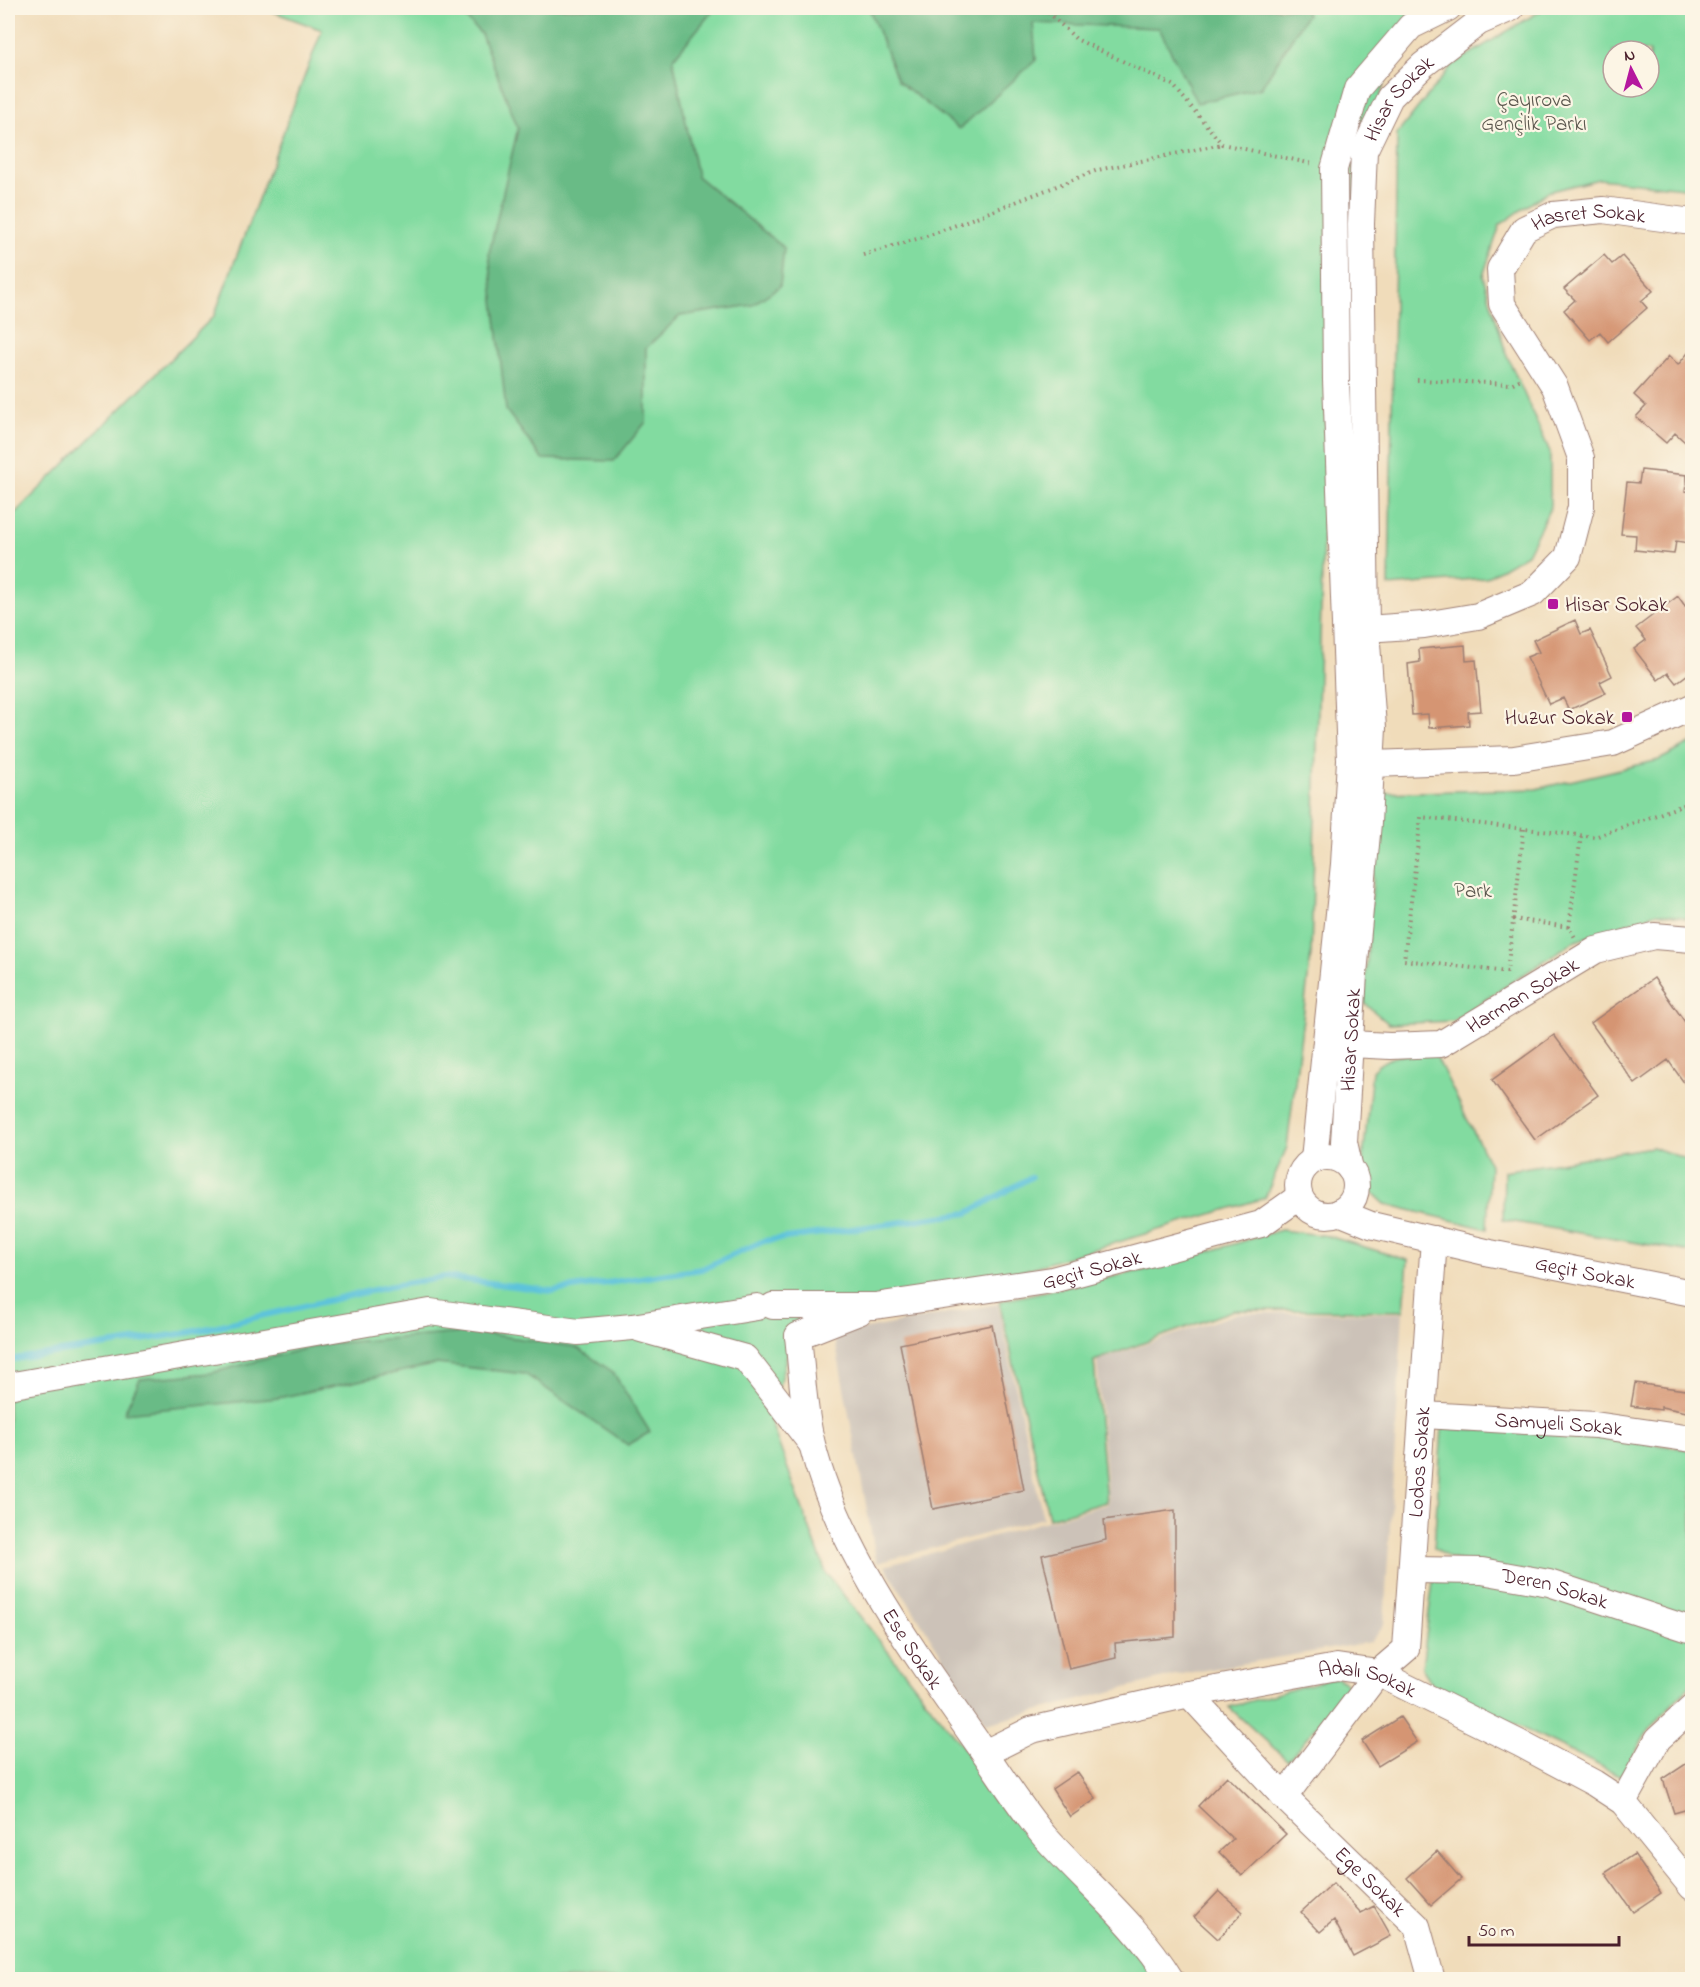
<svg xmlns="http://www.w3.org/2000/svg" width="1700" height="1987" font-family="'Indie Flower',sans-serif">
	<style>
		.industrial { fill: #ccc2b8 }
		.green { fill: #82dba0; stroke: #667d66; stroke-width: 1.5; fill-rule: evenodd }
		.forest { fill: #69bb86; stroke: #5a6d58; stroke-width: 1.5 }
		.lines { fill: none; stroke-linecap: round; stroke-linejoin: round }
		.stream { stroke: #5dc3db; stroke-width: 6 }
		.building { fill: #d59573 }
		.minor-casing { stroke: #9d7e72; stroke-width: 28 }
		.path { stroke: #9d7e72; stroke-width: 4; stroke-dasharray: 1.5 4.5; stroke-linecap: butt }
		.minor { stroke: #fff; stroke-width: 26 }
		.poi-dot { fill: #b5179e; stroke: #fcf5e5; stroke-width: 2 }
		.labels { text-anchor: middle; stroke-width: 4.5; stroke-linejoin: round; paint-order: stroke }
		.park-label { font-size: 21px; fill: #5b574e; stroke: #fcf5e5 }
		.street-label { font-size: 21px; fill: #4a1f2b; stroke: #fcf5e5 }
		.poi-label { font-size: 21px; fill: #4a1f2b; stroke: #fcf5e5; text-anchor: start }
	</style>
	<rect width="100%" height="100%" fill="#fcf5e5"/>
	<filter id="ink" filterUnits="userSpaceOnUse"><feTurbulence type="fractalNoise" baseFrequency=".0167" numOctaves="2"/><feDisplacementMap in="SourceGraphic" scale="12" xChannelSelector="R" yChannelSelector="G"/><feConvolveMatrix kernelMatrix="1 2 1 2 8 2 1 2 1" color-interpolation-filters="sRGB"/></filter>
	<filter id="wash" filterUnits="userSpaceOnUse"><feTurbulence type="fractalNoise" baseFrequency=".008" numOctaves="4" result="noise"/><feDisplacementMap in="SourceGraphic" scale="24" xChannelSelector="R" yChannelSelector="G"/><feGaussianBlur stdDeviation="1.35" result="paint"/><feColorMatrix in="noise" values="0 0 0 0 0 0 0 0 0 0 0 0 0 0 0 0 0 1.4 0 .05"/><feComposite in="paint" operator="in"/></filter>
	<g filter="url(#wash)">
		<rect width="100%" height="100%" fill="#f0dcba"/>
		<path class="industrial" d="M 998,1304 L 1043,1518 L 877,1563 L 834,1335 Z
			M 1238,1313 L 1403,1313 L 1384,1624 L 1371,1642 L 1175,1675 L 986,1724 L 885,1566 L 1108,1504 L 1097,1361 Z"/>
		<path class="green" d="M 263,8 L 1466,8 L 1392,52 L 1330,292 L 1311,954 L 1287,1147 L 1265,1198 L 995,1279 L 792,1335 L 770,1420 L 826,1573 L 974,1761 L 1146,1951 L 1165,1979 L 8,1980 L 8,520 L 214,316 L 322,30 Z
			M 1545,8 L 1692,8 L 1692,189 L 1599,179 L 1547,192 L 1500,225 L 1483,276 L 1506,353 L 1550,452 L 1550,508 L 1527,554 L 1486,578 L 1389,586 L 1397,134 L 1452,65 ZM 1613,51 L 1649,51 L 1649,87 L 1613,87 Z
			M 1692,743 L 1692,919 L 1657,913 L 1573,942 L 1453,1021 L 1389,1024 L 1364,1003 L 1379,793 L 1536,789 L 1659,760 Z
			M 1435,1054 L 1490,1165 L 1487,1229 L 1385,1204 L 1370,1190 L 1362,1168 L 1372,1071 C 1389,1052 1411,1055 1435,1054 Z
			M 1652,1147 L 1692,1161 L 1692,1252 L 1503,1220 L 1504,1171 Z
			M 1281,1230 L 1328,1236 L 1408,1260 L 1404,1311 L 1234,1310 L 1094,1361 L 1106,1502 L 1049,1518 L 999,1301 L 1150,1269 Z
			M 1442,1428 L 1590,1434 L 1692,1450 L 1692,1621 L 1449,1558 L 1434,1548 Z
			M 1485,1578 L 1551,1592 L 1692,1637 L 1692,1683 L 1650,1728 L 1621,1776 L 1433,1685 L 1422,1668 L 1433,1581 Z
			M 1336,1677 L 1350,1686 L 1288,1761 L 1229,1707 Z"/>
		<path class="forest" d="M 456,8 L 715,8 L 673,59 L 697,176 L 784,248 L 780,286 L 752,305 L 680,316 L 646,348 L 646,422 L 614,461 L 542,459 L 506,410 L 489,253 L 518,128 L 481,34 Z
			M 869,8 L 1302,8 L 1307,14 L 1261,88 L 1197,103 L 1159,28 L 1033,23 L 1036,60 L 959,129 L 898,81 Z
			M 474,1332 L 576,1347 L 613,1372 L 650,1432 L 628,1445 L 525,1374 L 437,1364 L 278,1398 L 124,1413 L 140,1379 L 211,1373 L 323,1344 Z"/>
		<g class="lines">
			<path class="stream" d="M 8,1360 L 187,1333 L 387,1287 L 445,1277 L 552,1291 L 702,1269 L 764,1241 L 968,1213 L 1031,1177"/>
		</g>
		<g id="blocks">
			<path class="building" d="M 1604,255 L 1612,264 L 1622,256 L 1653,291 L 1641,301 L 1647,308 L 1608,342 L 1600,332 L 1590,340 L 1564,310 L 1575,300 L 1564,289 Z
				M 1692,348 L 1692,433 L 1685,442 L 1675,433 L 1666,443 L 1636,417 L 1646,406 L 1634,395 L 1669,356 L 1678,365 Z
				M 1641,470 L 1687,475 L 1685,491 L 1692,492 L 1689,543 L 1676,541 L 1674,554 L 1635,550 L 1636,535 L 1621,534 L 1627,482 L 1639,483 Z
				M 1678,596 L 1685,606 L 1692,601 L 1692,671 L 1676,683 L 1668,673 L 1658,680 L 1634,649 L 1646,640 L 1636,628 Z
				M 1575,620 L 1581,634 L 1590,630 L 1612,676 L 1600,682 L 1606,693 L 1569,710 L 1563,698 L 1549,704 L 1527,657 L 1539,652 L 1533,640 Z
				M 1465,645 L 1466,661 L 1476,660 L 1481,711 L 1468,712 L 1469,725 L 1429,728 L 1428,714 L 1412,715 L 1408,664 L 1420,662 L 1419,649 Z
				M 1654,978 L 1692,1032 L 1692,1094 L 1668,1060 L 1635,1084 L 1591,1023 Z
				M 1554,1035 L 1598,1095 L 1535,1140 L 1492,1080 Z
				M 992,1325 L 1024,1490 L 933,1509 L 900,1344 Z
				M 1635,1383 L 1692,1391 L 1692,1413 L 1661,1407 L 1661,1410 L 1631,1406 Z
				M 1175,1510 L 1175,1637 L 1115,1643 L 1116,1658 L 1069,1669 L 1042,1555 L 1106,1540 L 1104,1520 Z
				M 1400,1717 L 1417,1742 L 1378,1766 L 1362,1741 Z
				M 1692,1760 L 1692,1808 L 1674,1813 L 1663,1779 Z
				M 1077,1772 L 1096,1799 L 1070,1817 L 1052,1789 Z
				M 1227,1776 L 1286,1834 L 1242,1876 L 1219,1852 L 1233,1839 L 1198,1806 Z
				M 1437,1851 L 1461,1879 L 1431,1905 L 1407,1878 Z
				M 1634,1854 L 1661,1893 L 1633,1912 L 1605,1873 Z
				M 1333,1883 L 1361,1913 L 1374,1906 L 1391,1936 L 1353,1956 L 1334,1920 L 1320,1932 L 1301,1912 Z
				M 1219,1891 L 1243,1912 L 1218,1939 L 1194,1917 Z"/>
		</g>
	</g>
	<g filter="url(#ink)">
		<use href="#blocks" fill-opacity="0" stroke="#9d7e72" stroke-width="1.5"/>
		<g class="lines">
			<defs>
				<g id="minor">
					<path id="s1" d="M 1350,633 L 1366,629 L 1424,625 L 1478,616 L 1533,593 L 1568,557 L 1581,507 L 1581,458 L 1555,387 L 1502,304 L 1500,269 L 1524,229 L 1553,215 L 1603,210 L 1692,222"/>
					<path d="M 1357,761 L 1372,764 L 1514,759 L 1613,743 L 1692,707"/>
					<path id="s2" d="M 1350,1044 L 1390,1046 L 1441,1044 L 1596,950 L 1654,936 L 1692,939"/>
					<circle cx="1327" cy="1186" r="29"/>
					<path d="M 1314,1159 L 1344,864 L 1350,760 L 1336,380 L 1334,169 L 1357,89 L 1411,26 L 1448,8"/>
					<path id="s3" d="M 1350,1169 L 1344,1142 L 1354,974 L 1368,823 L 1373,728 L 1366,629 L 1361,224 L 1364,151 L 1390,97 L 1423,65 L 1479,22 L 1511,8"/>
					<path id="s4" d="M 1339,1212 L 1371,1225 L 1490,1253 L 1692,1293"/>
					<path id="s5" d="M 773,1306 L 875,1306 L 1052,1280 L 1261,1224 L 1299,1197"/>
					<path d="M 641,1329 L 745,1358 L 811,1443"/>
					<path id="s6" d="M 798,1336 C 802,1371 803,1410 812,1444 C 839,1553 920,1660 984,1752 C 1004,1781 1022,1810 1045,1837 C 1087,1884 1138,1925 1171,1980"/>
					<path d="M 798,1336 L 859,1312"/>
					<path d="M 8,1386 L 430,1312 L 578,1332 L 632,1327 L 757,1307"/>
					<path id="s7" d="M 1424,1415 L 1595,1425 L 1692,1439"/>
					<path id="s8" d="M 1413,1570 L 1482,1571 L 1549,1583 L 1692,1630"/>
					<path id="s9" d="M 1189,1694 L 1284,1797 L 1417,1926 L 1432,1980"/>
					<path id="s10" d="M 985,1753 L 1031,1730 L 1189,1694 L 1337,1667 L 1378,1673 L 1519,1743 L 1594,1783 L 1623,1802 L 1692,1887"/>
					<path id="s11" d="M 1284,1797 L 1378,1673 L 1406,1649 L 1434,1239"/>
					<path d="M 1623,1802 L 1658,1739 L 1692,1708"/>
				</g>
			</defs>
			<use href="#minor" class="minor-casing"/>
			<path class="path" d="M 1044,8 L 1076,39 L 1173,85 L 1222,144 L 1313,164
				M 863,255 L 930,235 L 1098,170 L 1222,144
				M 1417,380 L 1511,384 L 1523,378
				M 1524,829 L 1507,972 L 1404,960 L 1421,817 L 1595,837 L 1692,802
				M 1513,919 L 1569,927 L 1576,939
				M 1569,927 L 1581,836"/>
			<use href="#minor" class="minor"/>
		</g>
	</g>
	<g class="poi-dot">
		<rect x="1547" y="598" width="12" height="12" rx="3"/>
		<rect x="1621" y="711" width="12" height="12" rx="3"/>
	</g>
	<g class="labels">
		<g class="park-label">
			<text x="1534" y="106">Çayırova<tspan x="1534" dy="24">Gençlik Parkı</tspan></text>
			<text x="1473" y="897">Park</text>
		</g>
		<g class="street-label">
			<text dy="7" stroke="none"><textPath href="#s3" startOffset="1084">Hisar Sokak</textPath></text>
			<text dy="7" stroke="none"><textPath href="#s1" startOffset="663">Hasret Sokak</textPath></text>
			<text dy="7" stroke="none"><textPath href="#s2" startOffset="186">Harman Sokak</textPath></text>
			<text dy="7" stroke="none"><textPath href="#s3" startOffset="130">Hisar Sokak</textPath></text>
			<text dy="7" stroke="none"><textPath href="#s5" startOffset="322">Geçit Sokak</textPath></text>
			<text dy="7" stroke="none"><textPath href="#s4" startOffset="254">Geçit Sokak</textPath></text>
			<text dy="7" stroke="none"><textPath href="#s7" startOffset="135">Samyeli Sokak</textPath></text>
			<text dy="7" stroke="none"><textPath href="#s11" startOffset="380">Lodos Sokak</textPath></text>
			<text dy="7" stroke="none"><textPath href="#s8" startOffset="144">Deren Sokak</textPath></text>
			<text dy="7" stroke="none"><textPath href="#s6" startOffset="338">Ese Sokak</textPath></text>
			<text dy="7" stroke="none"><textPath href="#s10" startOffset="396">Adalı Sokak</textPath></text>
			<text dy="7" stroke="none"><textPath href="#s9" startOffset="261">Ege Sokak</textPath></text>
		</g>
		<g class="poi-label">
			<text x="1565" y="611">Hisar Sokak</text>
			<text x="1615" y="724" text-anchor="end">Huzur Sokak</text>
		</g>
	</g>
	<rect width="1700" height="1987" fill="none" stroke="#fcf5e5" stroke-width="30"/>
	<g transform="translate(1631 69) rotate(354)"><circle r="28" fill="#fcf5e5" stroke="#b59f9b" stroke-width="1.5"/>
	<path d="M0-4.5L10 22L0 15L-10 22Z" fill="#b5179e"/>
	<text y="-9" font-size="16" font-weight="bold" text-anchor="middle" fill="#4a1f2b">N</text>
	</g>
	<path d="M1469 1936v9h150v-9" fill="none" stroke="#4a1f2b" stroke-width="3"/>
	<text x="1478" y="1936" font-size="18" fill="#4a1f2b" stroke="#fcf5e5" stroke-width="4.5" paint-order="stroke">50 m</text>
</svg>
